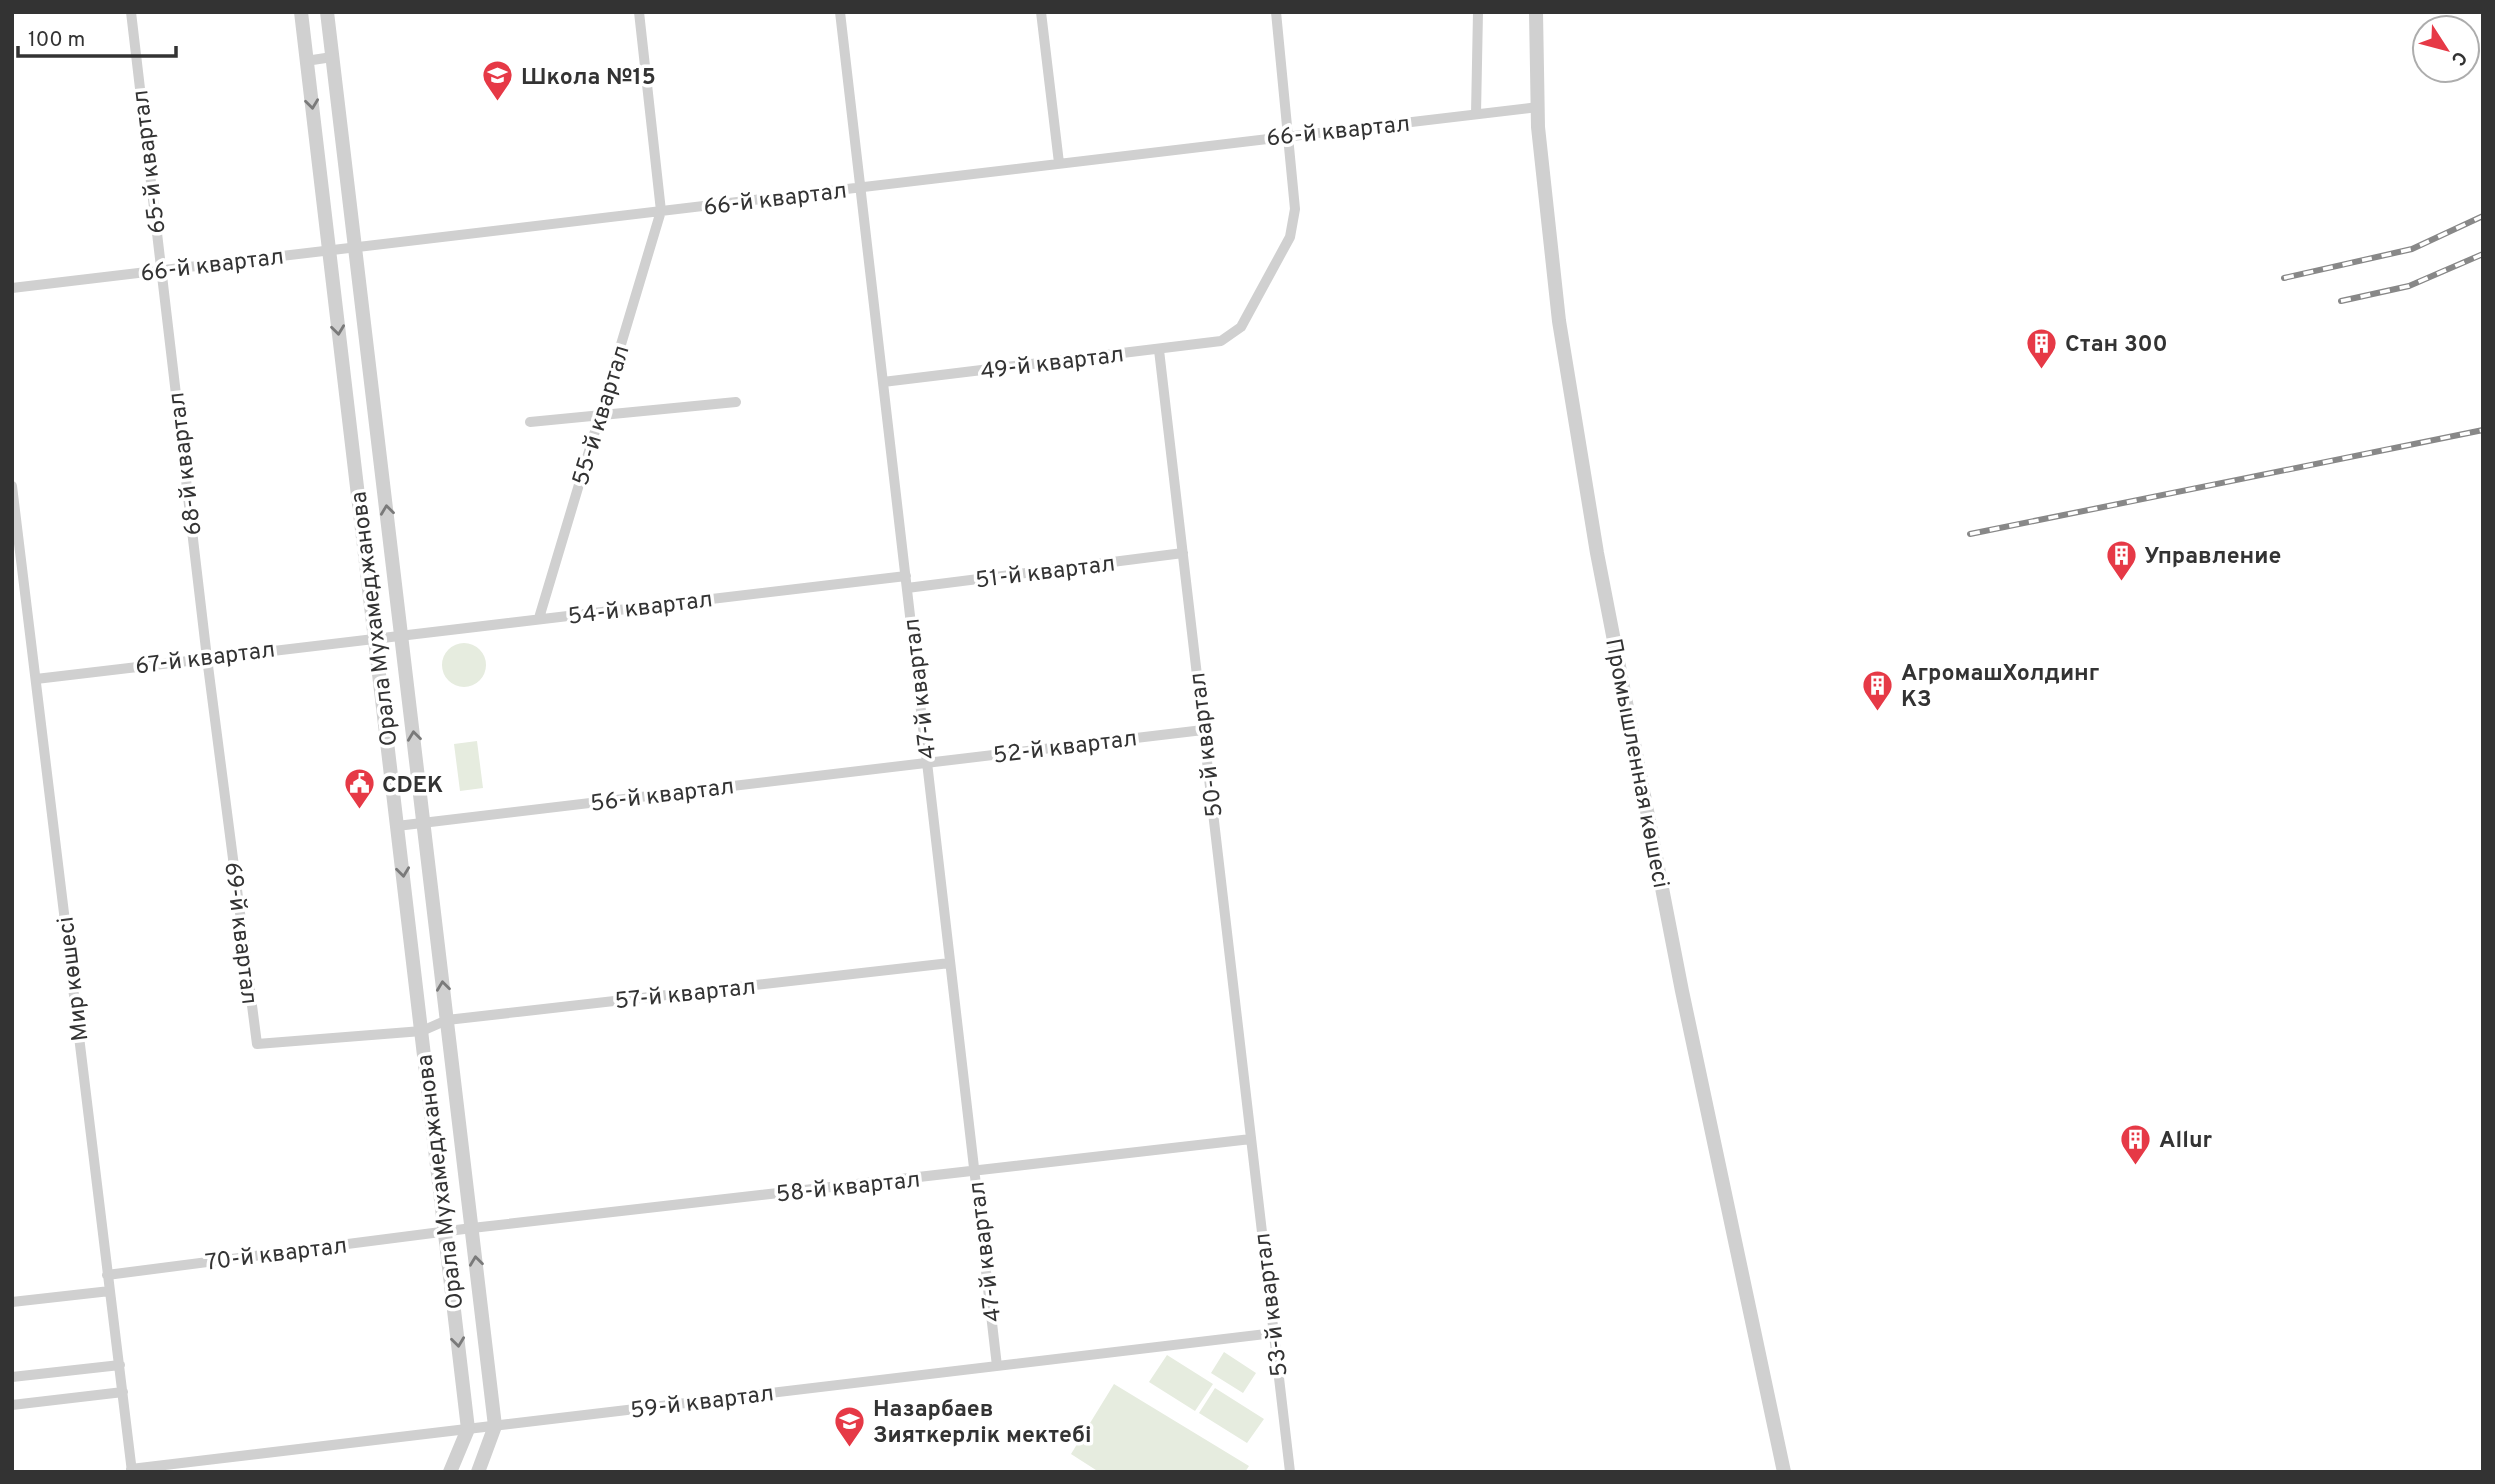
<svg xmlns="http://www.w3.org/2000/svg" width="2495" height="1484" font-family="Overpass,sans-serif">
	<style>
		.green { fill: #e6ecdf }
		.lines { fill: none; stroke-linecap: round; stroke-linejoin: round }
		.minor { stroke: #d0d0d0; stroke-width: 10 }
		.tertiary { stroke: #d0d0d0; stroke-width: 14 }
		.rail-casing { stroke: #888; stroke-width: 6 }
		.rail { stroke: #fff; stroke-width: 3.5; stroke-dasharray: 10; stroke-linecap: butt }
		.oneway { stroke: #7a7a7a }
		.labels { text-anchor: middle; stroke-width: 7; stroke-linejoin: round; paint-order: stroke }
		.poi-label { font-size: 23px; font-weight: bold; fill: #333; stroke: #fff; text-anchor: start }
		.street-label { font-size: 23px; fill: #333; stroke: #fff }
	</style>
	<rect width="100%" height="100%" fill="#fff"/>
	<path class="green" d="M442 665a22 22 0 1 1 44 0a22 22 0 1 1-44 0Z
		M 477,741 L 483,788 L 460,791 L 454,744 Z
		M 1224,1352 L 1256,1373 L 1243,1393 L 1211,1373 Z
		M 1167,1355 L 1213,1384 L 1195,1411 L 1149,1382 Z
		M 1114,1384 L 1249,1466 L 1245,1472 L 1099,1472 L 1071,1454 Z
		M 1215,1388 L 1264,1419 L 1247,1443 L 1199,1413 Z"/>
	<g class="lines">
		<path class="minor" d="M 131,12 L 207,658 L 257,1044 L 422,1031 L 447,1020 L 950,963
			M 840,12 L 997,1366
			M 1041,12 L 1059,163
			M 306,61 L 332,57
			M 1476,114 L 1478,12
			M 12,288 L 1538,107
			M 1159,350 L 1290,1472
			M 883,382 L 1221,341 L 1241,327 L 1290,237 L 1295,209 L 1276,12
			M 530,422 L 736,402
			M 12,486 L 132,1472
			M 907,588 L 1183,553
			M 539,618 L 661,211 L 639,12
			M 36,679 L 906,576
			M 397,826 L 1203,730
			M 107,1275 L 472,1228 L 1251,1139
			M 12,1302 L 110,1291
			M 12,1377 L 120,1365
			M 12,1405 L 123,1392
			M 131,1469 L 1274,1333"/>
		<path class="tertiary" d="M 301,12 L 468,1429 L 450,1472
			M 327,12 L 495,1426 L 478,1472
			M 1536,12 L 1538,127 L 1559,321 L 1597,553 L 1682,991 L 1784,1472"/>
		<defs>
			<path id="rail" d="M 2284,278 L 2412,249 L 2483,216
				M 2341,301 L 2409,286 L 2483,254
				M 1970,534 L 2483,430"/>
		</defs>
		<use href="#rail" class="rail-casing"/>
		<use href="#rail" class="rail"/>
	</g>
	<defs><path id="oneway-chevron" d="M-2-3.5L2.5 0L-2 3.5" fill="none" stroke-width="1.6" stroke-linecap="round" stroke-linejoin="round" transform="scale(1.75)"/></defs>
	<g class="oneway">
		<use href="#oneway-chevron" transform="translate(312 104) rotate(83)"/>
		<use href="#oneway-chevron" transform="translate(338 330) rotate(83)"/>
		<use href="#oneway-chevron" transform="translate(387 510) rotate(-97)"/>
		<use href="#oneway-chevron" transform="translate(414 736) rotate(-97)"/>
		<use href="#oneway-chevron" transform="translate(403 872) rotate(83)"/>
		<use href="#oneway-chevron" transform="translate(443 986) rotate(-97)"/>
		<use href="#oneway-chevron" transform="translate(476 1261) rotate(-97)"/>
		<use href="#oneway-chevron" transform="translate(458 1342) rotate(83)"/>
	</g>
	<defs>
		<symbol id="school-pin" viewBox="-11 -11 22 30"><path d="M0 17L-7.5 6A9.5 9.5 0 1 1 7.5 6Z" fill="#e63946" stroke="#fff"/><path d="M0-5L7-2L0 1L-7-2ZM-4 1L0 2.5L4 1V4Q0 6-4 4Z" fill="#fff"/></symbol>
		<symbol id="building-pin" viewBox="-11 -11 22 30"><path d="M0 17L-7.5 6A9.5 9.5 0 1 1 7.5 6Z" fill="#e63946" stroke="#fff"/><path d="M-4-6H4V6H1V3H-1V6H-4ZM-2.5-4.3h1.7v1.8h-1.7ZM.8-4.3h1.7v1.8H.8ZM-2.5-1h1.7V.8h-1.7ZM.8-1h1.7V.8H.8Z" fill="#fff"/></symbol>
		<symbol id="civic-pin" viewBox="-11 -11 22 30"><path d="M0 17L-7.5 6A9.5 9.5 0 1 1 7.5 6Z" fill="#e63946" stroke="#fff"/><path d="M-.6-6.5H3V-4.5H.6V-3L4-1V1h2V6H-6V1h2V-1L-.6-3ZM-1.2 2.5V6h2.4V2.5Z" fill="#fff"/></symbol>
	</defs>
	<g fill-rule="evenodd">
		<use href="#school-pin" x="480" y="58" width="35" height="47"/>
		<use href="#building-pin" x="2024" y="326" width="35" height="47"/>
		<use href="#building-pin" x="2104" y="538" width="35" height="47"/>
		<use href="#building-pin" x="1860" y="668" width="35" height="47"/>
		<use href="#civic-pin" x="342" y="766" width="35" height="47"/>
		<use href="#building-pin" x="2118" y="1122" width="35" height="47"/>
		<use href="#school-pin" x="832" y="1404" width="35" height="47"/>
	</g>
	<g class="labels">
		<g class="poi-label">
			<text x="521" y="84">Школа №15</text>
			<text x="2065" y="351">Стан 300</text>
			<text x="2144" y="563">Управление</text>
			<text x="1901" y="680">АгромашХолдинг<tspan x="1901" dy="26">КЗ</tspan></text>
			<text x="382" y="792">CDEK</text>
			<text x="2159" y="1147">Allur</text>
			<text x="873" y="1416">Назарбаев<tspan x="873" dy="26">Зияткерлік мектебі</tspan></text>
		</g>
		<g class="street-label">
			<text transform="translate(1338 130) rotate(-6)" y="8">66-й квартал</text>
			<text transform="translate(148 162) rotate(-97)" y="8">65-й квартал</text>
			<text transform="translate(775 198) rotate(-7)" y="8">66-й квартал</text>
			<text transform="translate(212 264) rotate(-7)" y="8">66-й квартал</text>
			<text transform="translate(1052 362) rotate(-7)" y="8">49-й квартал</text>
			<text transform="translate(600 415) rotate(-73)" y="8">55-й квартал</text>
			<text transform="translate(184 464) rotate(-97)" y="8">68-й квартал</text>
			<text transform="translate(1045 571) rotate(-7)" y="8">51-й квартал</text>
			<text transform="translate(640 607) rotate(-7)" y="8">54-й квартал</text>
			<text transform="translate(373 619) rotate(-97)" y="8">Орала Мухамеджанова</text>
			<text transform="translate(205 657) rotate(-7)" y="8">67-й квартал</text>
			<text transform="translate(919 689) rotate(-97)" y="8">47-й квартал</text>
			<text transform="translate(1205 745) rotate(-97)" y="8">50-й квартал</text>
			<text transform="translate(1065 746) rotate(-7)" y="8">52-й квартал</text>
			<text transform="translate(1638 763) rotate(79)" y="8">Промышленная көшесі</text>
			<text transform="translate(662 794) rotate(-7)" y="8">56-й квартал</text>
			<text transform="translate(242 933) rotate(83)" y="8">69-й квартал</text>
			<text transform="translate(72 979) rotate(-97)" y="8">Мир көшесі</text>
			<text transform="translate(685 993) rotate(-6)" y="8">57-й квартал</text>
			<text transform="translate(439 1182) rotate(-97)" y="8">Орала Мухамеджанова</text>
			<text transform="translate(848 1186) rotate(-6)" y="8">58-й квартал</text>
			<text transform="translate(984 1252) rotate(-97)" y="8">47-й квартал</text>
			<text transform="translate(276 1253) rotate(-7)" y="8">70-й квартал</text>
			<text transform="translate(1270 1305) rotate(-97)" y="8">53-й квартал</text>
			<text transform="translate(702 1401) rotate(-7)" y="8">59-й квартал</text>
		</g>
	</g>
	<rect width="2495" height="1484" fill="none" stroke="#333333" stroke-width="28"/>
	<g transform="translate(2446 49) rotate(126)"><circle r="33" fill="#ffffff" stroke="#adadad" stroke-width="2"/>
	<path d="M0-5L12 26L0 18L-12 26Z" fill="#e63946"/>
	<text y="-10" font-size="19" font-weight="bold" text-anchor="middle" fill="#333333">С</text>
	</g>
	<path d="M18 46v10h158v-10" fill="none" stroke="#333333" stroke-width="3.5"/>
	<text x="28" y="46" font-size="21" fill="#333333" stroke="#ffffff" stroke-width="5" paint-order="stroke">100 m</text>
</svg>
